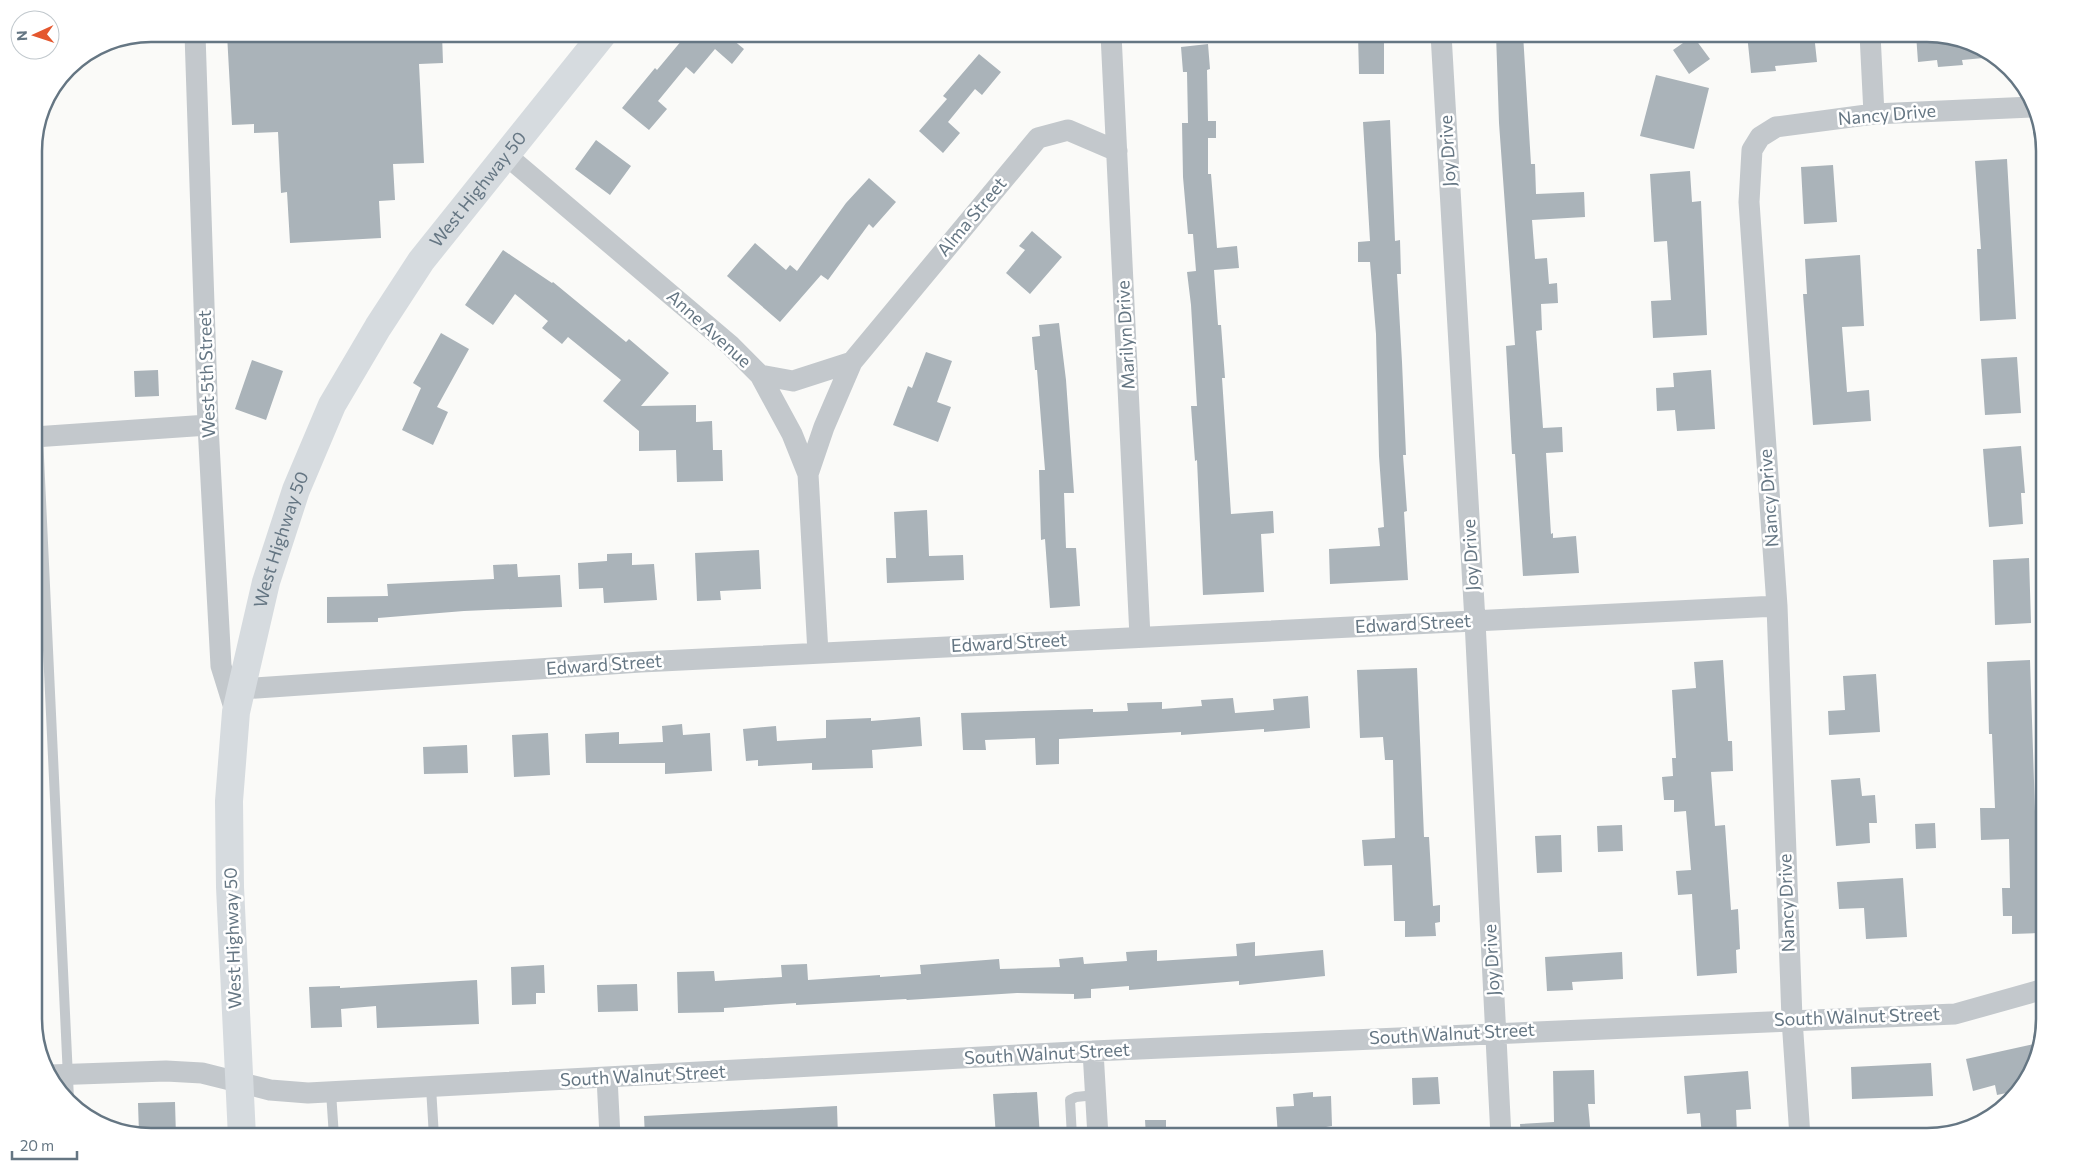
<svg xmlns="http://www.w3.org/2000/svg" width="2078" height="1171" font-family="Commissioner,sans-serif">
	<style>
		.building { fill: #aab3b9 }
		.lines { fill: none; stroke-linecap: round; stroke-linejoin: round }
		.service { stroke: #c3c8cc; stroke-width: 10 }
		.minor { stroke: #c3c8cc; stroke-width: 21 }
		.secondary { stroke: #d6dbdf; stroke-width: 28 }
		.labels { text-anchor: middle; stroke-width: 5; stroke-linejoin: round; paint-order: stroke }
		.street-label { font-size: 18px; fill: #657683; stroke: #fff }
		.rim { fill: none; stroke: #657683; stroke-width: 2.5 }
	</style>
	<rect width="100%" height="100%" fill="#fafaf8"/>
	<path class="building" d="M 227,34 L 442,34 L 443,63 L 419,64 L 424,163 L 393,164 L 395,200 L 379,201 L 381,238 L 290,243 L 287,192 L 281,193 L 278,132 L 254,133 L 254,124 L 232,125 Z
		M 687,34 L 728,34 L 727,35 L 744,49 L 732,64 L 715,49 L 694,74 L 686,67 L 658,101 L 667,109 L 649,130 L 622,108 L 655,68 L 657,70 Z
		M 1358,34 L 1384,34 L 1384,74 L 1359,74 Z
		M 1496,34 L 1523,34 L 1531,164 L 1535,164 L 1536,194 L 1584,192 L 1585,217 L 1532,220 L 1535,259 L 1547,258 L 1549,284 L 1557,283 L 1558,303 L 1541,304 L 1542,330 L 1536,331 L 1543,428 L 1562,427 L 1563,452 L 1546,453 L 1551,534 L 1553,533 L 1553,538 L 1576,536 L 1579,573 L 1523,576 L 1515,454 L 1512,454 L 1506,346 L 1515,345 L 1499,123 Z
		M 1747,34 L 1814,34 L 1817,62 L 1775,66 L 1776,71 L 1751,73 Z
		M 1916,34 L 1927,34 L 1985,49 L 1994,57 L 1962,60 L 1963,65 L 1938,67 L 1937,60 L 1918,62 Z
		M 1693,36 L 1710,59 L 1689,74 L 1673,50 Z
		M 1208,44 L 1210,69 L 1207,70 L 1208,121 L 1216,121 L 1216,138 L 1208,138 L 1208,174 L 1211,174 L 1217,248 L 1237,246 L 1239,268 L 1214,270 L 1218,325 L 1221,325 L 1225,378 L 1222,378 L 1231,514 L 1273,511 L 1274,533 L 1261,534 L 1264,592 L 1203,595 L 1197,460 L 1195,461 L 1191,406 L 1197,406 L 1191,305 L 1187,272 L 1196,271 L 1193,234 L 1188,234 L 1183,177 L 1182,123 L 1188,123 L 1187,72 L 1183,72 L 1181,47 Z
		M 979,54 L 1001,72 L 982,95 L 975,89 L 948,122 L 960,133 L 943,153 L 919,131 L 947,99 L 943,96 Z
		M 1656,75 L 1709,88 L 1694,149 L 1640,136 Z
		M 1390,120 L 1395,241 L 1400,240 L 1401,274 L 1397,274 L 1402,362 L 1406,455 L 1403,455 L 1407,511 L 1404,512 L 1408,580 L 1330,584 L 1329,549 L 1380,546 L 1378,528 L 1384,527 L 1379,456 L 1376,334 L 1370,262 L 1358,262 L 1358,242 L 1370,241 L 1363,122 Z
		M 596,140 L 631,166 L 610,195 L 575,169 Z
		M 2007,159 L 2016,319 L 1980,321 L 1977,249 L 1981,249 L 1975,161 Z
		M 1833,165 L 1837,222 L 1804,224 L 1801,167 Z
		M 1690,171 L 1692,202 L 1701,201 L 1707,335 L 1653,338 L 1651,301 L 1671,300 L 1667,241 L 1654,242 L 1650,174 Z
		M 869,178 L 896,202 L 873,228 L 869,224 L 828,280 L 821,275 L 780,322 L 727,276 L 755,243 L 786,270 L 790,265 L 797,271 L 846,203 Z
		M 1032,231 L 1062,257 L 1030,294 L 1006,273 L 1025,250 L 1019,246 Z
		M 503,250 L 552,283 L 553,282 L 626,342 L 629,339 L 669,373 L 641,406 L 696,405 L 696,422 L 712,421 L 713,450 L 722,450 L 723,481 L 677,482 L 676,450 L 639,451 L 639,431 L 603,401 L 621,380 L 568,337 L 562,344 L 542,328 L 548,321 L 515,294 L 493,325 L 465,305 Z
		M 1860,255 L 1864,326 L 1842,327 L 1847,392 L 1869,390 L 1871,421 L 1813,425 L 1803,294 L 1807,294 L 1805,259 Z
		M 1059,323 L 1066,380 L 1074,493 L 1064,493 L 1066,548 L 1076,548 L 1080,606 L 1050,608 L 1045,539 L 1041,540 L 1039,470 L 1045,470 L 1037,370 L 1035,370 L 1032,337 L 1040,336 L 1039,325 Z
		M 441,333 L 469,349 L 437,407 L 448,412 L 433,445 L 402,430 L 421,388 L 413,383 Z
		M 926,352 L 952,361 L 937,402 L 951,407 L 938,442 L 893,425 L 908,386 L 912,388 Z
		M 2017,357 L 2021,413 L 1985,415 L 1981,359 Z
		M 252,360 L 283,371 L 266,420 L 235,409 Z
		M 158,370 L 159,396 L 135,397 L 134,371 Z
		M 1711,370 L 1715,429 L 1677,431 L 1675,410 L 1657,411 L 1656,388 L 1674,387 L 1673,373 Z
		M 2021,446 L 2025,493 L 2021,493 L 2023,524 L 1989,527 L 1983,449 Z
		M 927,510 L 929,556 L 963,555 L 964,580 L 887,583 L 886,558 L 896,558 L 894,512 Z
		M 759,550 L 761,589 L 720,591 L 721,600 L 697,601 L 695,553 Z
		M 632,553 L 632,565 L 654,564 L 657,600 L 604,603 L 603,588 L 579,589 L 578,563 L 607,561 L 607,554 Z
		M 2029,558 L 2031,623 L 1995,625 L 1993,560 Z
		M 517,564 L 518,577 L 560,575 L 562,607 L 464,611 L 378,618 L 378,622 L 327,623 L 327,597 L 388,596 L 387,584 L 494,579 L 493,565 Z
		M 1723,660 L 1728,741 L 1732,741 L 1733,771 L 1711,772 L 1715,826 L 1725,825 L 1731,910 L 1738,909 L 1740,949 L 1736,950 L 1737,973 L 1697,976 L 1692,894 L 1678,895 L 1676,871 L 1691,870 L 1686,811 L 1674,812 L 1674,800 L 1664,800 L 1662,777 L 1673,776 L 1672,758 L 1676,758 L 1672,690 L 1696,688 L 1694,662 Z
		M 2030,660 L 2039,933 L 2012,934 L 2012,916 L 2003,916 L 2002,888 L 2010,888 L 2009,839 L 1981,840 L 1980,808 L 1995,808 L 1992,734 L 1989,734 L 1987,662 Z
		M 1417,668 L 1424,837 L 1429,837 L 1433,906 L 1440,905 L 1440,922 L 1435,923 L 1436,936 L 1405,937 L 1405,921 L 1394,921 L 1392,865 L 1364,866 L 1362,840 L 1395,838 L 1393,760 L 1385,760 L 1383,737 L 1360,738 L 1357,670 Z
		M 1876,674 L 1880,732 L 1829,735 L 1828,711 L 1845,710 L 1843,676 Z
		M 1308,696 L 1310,728 L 1264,732 L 1264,729 L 1181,735 L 1181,732 L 1059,739 L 1059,764 L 1036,765 L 1035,738 L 985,740 L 986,750 L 963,750 L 961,713 L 1093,709 L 1093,712 L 1128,711 L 1127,703 L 1162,702 L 1162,709 L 1202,706 L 1201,700 L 1233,698 L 1235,713 L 1274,710 L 1273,699 Z
		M 920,717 L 922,746 L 872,750 L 873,768 L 812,770 L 812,763 L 758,766 L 758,760 L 746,761 L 743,729 L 776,726 L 777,741 L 826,738 L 826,720 L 871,718 L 871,721 Z
		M 682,724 L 683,735 L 710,733 L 712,771 L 665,774 L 665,763 L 586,763 L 585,734 L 619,732 L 619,744 L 663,742 L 662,726 Z
		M 548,733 L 550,775 L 514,777 L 512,735 Z
		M 467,745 L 468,773 L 424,774 L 423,747 Z
		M 1860,778 L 1862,796 L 1875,795 L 1877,823 L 1869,823 L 1870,843 L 1836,846 L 1831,780 Z
		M 1935,823 L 1936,848 L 1916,849 L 1915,824 Z
		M 1622,825 L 1623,851 L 1598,852 L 1597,826 Z
		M 1561,835 L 1562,872 L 1537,873 L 1535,836 Z
		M 1903,878 L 1907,937 L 1866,939 L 1864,908 L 1839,909 L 1837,882 Z
		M 1255,942 L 1255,956 L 1323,950 L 1325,976 L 1239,985 L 1239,981 L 1129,990 L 1129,986 L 1091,989 L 1091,998 L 1074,999 L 1074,994 L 1017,993 L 907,1000 L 906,999 L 796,1005 L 796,1003 L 724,1008 L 724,1012 L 678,1013 L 677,972 L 714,971 L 715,981 L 782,977 L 781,965 L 807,964 L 808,980 L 880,975 L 880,977 L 921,974 L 920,965 L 999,959 L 1000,969 L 1060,967 L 1059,959 L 1083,957 L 1084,964 L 1127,961 L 1126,952 L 1157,950 L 1157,961 L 1237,956 L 1236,944 Z
		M 1622,952 L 1623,979 L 1572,982 L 1573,990 L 1547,991 L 1545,957 Z
		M 544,965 L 545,993 L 536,993 L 536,1004 L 512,1005 L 511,967 Z
		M 477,980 L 479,1024 L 377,1028 L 376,1006 L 341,1009 L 342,1027 L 311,1028 L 309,987 L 340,986 L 340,988 Z
		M 637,984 L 638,1011 L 598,1012 L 597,985 Z
		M 2038,1043 L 2029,1078 L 2016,1091 L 1997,1095 L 1995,1085 L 1973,1091 L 1966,1059 Z
		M 1931,1063 L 1933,1096 L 1852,1099 L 1851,1067 Z
		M 1594,1070 L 1595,1104 L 1588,1104 L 1591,1137 L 1521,1137 L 1520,1124 L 1554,1122 L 1553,1071 Z
		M 1748,1071 L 1751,1109 L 1736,1110 L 1737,1134 L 1702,1137 L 1700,1113 L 1687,1114 L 1684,1076 Z
		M 1438,1077 L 1440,1104 L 1413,1105 L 1412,1078 Z
		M 1037,1092 L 1040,1137 L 996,1137 L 993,1094 Z
		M 1313,1092 L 1313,1097 L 1331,1096 L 1332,1126 L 1326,1127 L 1326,1137 L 1278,1137 L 1276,1107 L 1294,1106 L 1293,1094 Z
		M 175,1102 L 176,1137 L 151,1137 L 139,1134 L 138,1103 Z
		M 837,1106 L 838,1137 L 645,1137 L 644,1116 Z
		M 1145,1120 L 1166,1120 L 1166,1137 L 1146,1137 Z"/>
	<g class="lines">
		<path class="service" d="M 38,436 L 69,1099
			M 431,1087 L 434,1137
			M 331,1092 L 334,1137
			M 1072,1137 L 1070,1100 L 1076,1097 L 1095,1095"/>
		<path class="minor" d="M 195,34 L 208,425 L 221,666 L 235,711
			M 1111,34 L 1140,637
			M 1441,34 L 1475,621 L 1501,1137
			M 1870,34 L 1874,114
			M 506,155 L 730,345 L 760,375 L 792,434 L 808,474 L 818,653
			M 760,375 L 793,381 L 852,362
			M 34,437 L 208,425
			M 808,474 L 824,427 L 852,362 L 1038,138 L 1068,130 L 1117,151
			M 241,689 L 641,662 L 1777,606
			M 1093,1051 L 1098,1137
			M 50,1075 L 166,1071 L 202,1073 L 270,1090 L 308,1093 L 1093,1051 L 1955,1014 L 2044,989
			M 607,1077 L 610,1137
			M 1800,1137 L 1792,1019 L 1777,606 L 1749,202 L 1752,150 L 1760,137 L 1776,127 L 1874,114 L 2032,107"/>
		<path class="secondary" id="s1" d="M 242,1137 L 230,887 L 229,801 L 236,712 L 266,582 L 296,490 L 332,405 L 378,327 L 421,261 L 603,34"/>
	</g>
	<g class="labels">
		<g class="street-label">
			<text transform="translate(1887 115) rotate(-5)" y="6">Nancy Drive</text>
			<text transform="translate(1448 151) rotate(-93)" y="6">Joy Drive</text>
			<text dy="6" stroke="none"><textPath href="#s1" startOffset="1009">West Highway 50</textPath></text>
			<text transform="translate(972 217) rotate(-50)" y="6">Alma Street</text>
			<text transform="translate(709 329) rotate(42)" y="6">Anne Avenue</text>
			<text transform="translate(1126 335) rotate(-93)" y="6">Marilyn Drive</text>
			<text transform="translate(207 374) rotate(-92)" y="6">West 5th Street</text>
			<text transform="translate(1769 498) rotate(-94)" y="6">Nancy Drive</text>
			<text dy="6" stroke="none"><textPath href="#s1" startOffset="604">West Highway 50</textPath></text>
			<text transform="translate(1471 555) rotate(-93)" y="6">Joy Drive</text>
			<text transform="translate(1413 624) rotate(-3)" y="6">Edward Street</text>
			<text transform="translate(1009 643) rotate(-3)" y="6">Edward Street</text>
			<text transform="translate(604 665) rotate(-4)" y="6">Edward Street</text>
			<text transform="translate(1787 903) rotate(-92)" y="6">Nancy Drive</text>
			<text transform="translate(233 938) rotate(-92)" y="6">West Highway 50</text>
			<text transform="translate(1492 960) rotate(-93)" y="6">Joy Drive</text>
			<text transform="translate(1857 1017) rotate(-2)" y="6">South Walnut Street</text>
			<text transform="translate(1452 1034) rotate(-3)" y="6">South Walnut Street</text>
			<text transform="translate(1047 1054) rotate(-3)" y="6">South Walnut Street</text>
			<text transform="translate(643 1076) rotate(-3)" y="6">South Walnut Street</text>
		</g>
	</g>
	<path d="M0 0H2078V1171H0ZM151 42H1927A109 109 0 0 1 2036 151V1019A109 109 0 0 1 1927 1128H151A109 109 0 0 1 42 1019V151A109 109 0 0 1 151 42Z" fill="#fff" fill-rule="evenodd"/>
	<path class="rim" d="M151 42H1927A109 109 0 0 1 2036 151V1019A109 109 0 0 1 1927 1128H151A109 109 0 0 1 42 1019V151A109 109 0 0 1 151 42Z"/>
	<g transform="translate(35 35) rotate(267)"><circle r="24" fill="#ffffff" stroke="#c1c8cd"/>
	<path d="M0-4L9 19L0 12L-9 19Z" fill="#e4572e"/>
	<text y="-8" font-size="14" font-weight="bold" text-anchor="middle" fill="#657683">N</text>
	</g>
	<path d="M12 1151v8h65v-8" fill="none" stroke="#657683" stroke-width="2.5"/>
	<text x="20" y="1151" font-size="15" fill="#657683" stroke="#ffffff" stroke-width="4" paint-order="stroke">20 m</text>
</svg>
